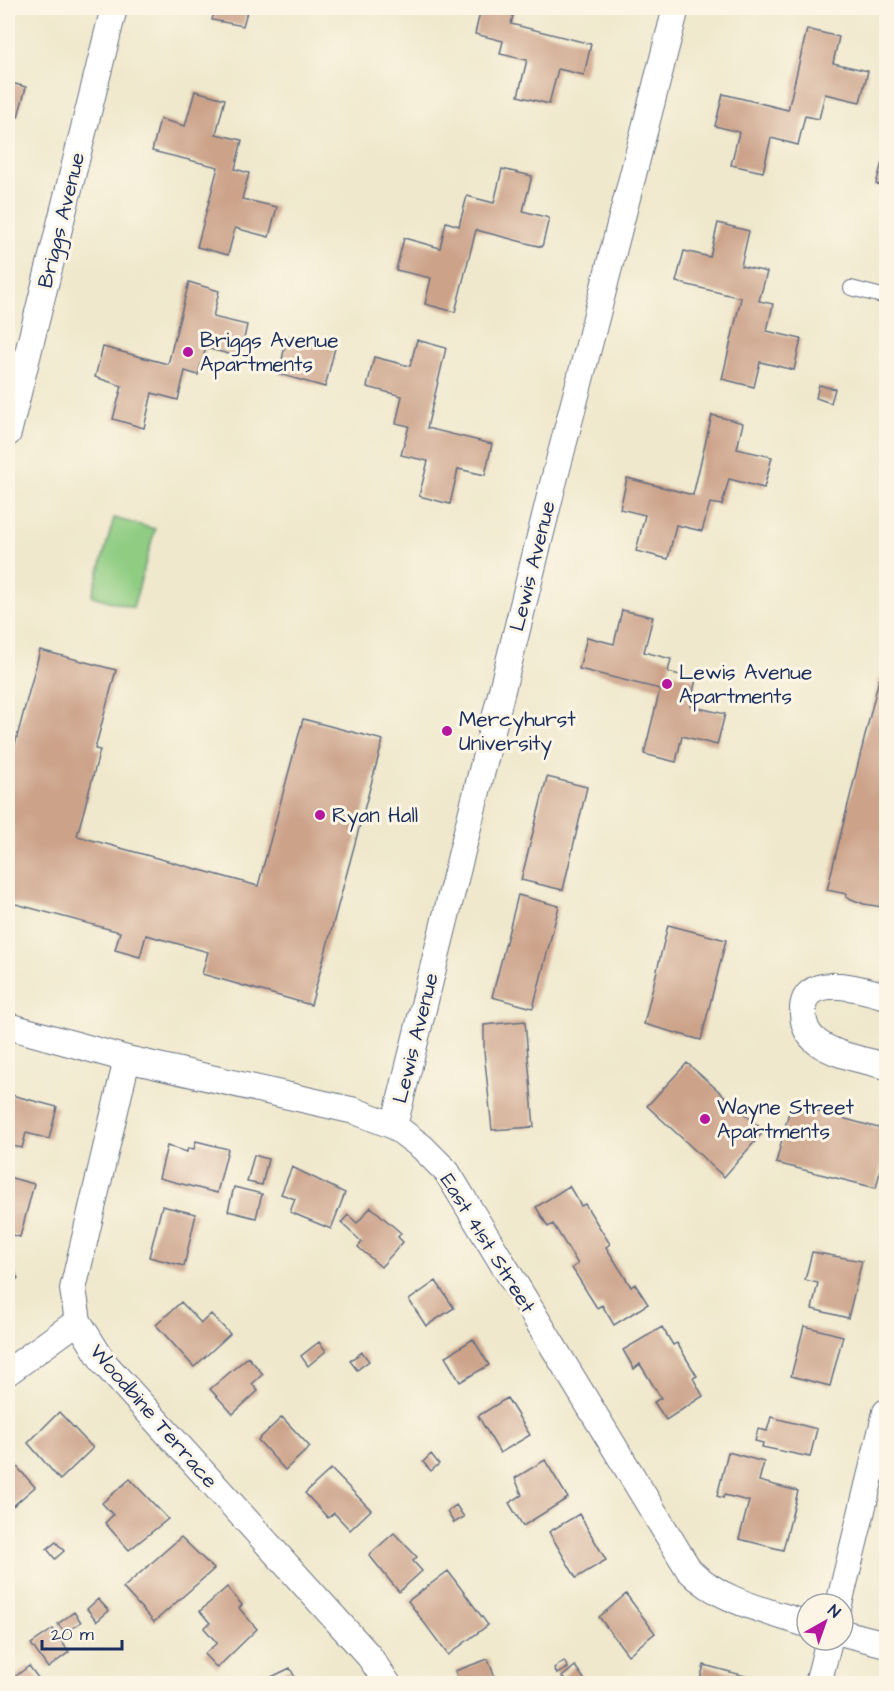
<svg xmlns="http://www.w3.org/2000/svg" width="894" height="1691" font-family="'Architects Daughter',sans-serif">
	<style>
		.green { fill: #90cd83; stroke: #567e70; stroke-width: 1.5 }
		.building { fill: #cca289 }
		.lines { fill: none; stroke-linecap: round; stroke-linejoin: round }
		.service-casing { stroke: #657084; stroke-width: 16 }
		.minor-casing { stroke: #657084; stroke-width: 28 }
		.service { stroke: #fff; stroke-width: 14 }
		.minor { stroke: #fff; stroke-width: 26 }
		.poi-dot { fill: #b5179e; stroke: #fcf5e5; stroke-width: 2 }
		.labels { text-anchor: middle; stroke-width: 6; stroke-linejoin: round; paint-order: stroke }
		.street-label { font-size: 21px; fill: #1b2f5e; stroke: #fcf5e5 }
		.poi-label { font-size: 21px; fill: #1b2f5e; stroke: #fcf5e5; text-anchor: start }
	</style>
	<rect width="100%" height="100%" fill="#fcf5e5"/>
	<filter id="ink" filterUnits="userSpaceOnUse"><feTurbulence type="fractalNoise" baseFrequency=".0167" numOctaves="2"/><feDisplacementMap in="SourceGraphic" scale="12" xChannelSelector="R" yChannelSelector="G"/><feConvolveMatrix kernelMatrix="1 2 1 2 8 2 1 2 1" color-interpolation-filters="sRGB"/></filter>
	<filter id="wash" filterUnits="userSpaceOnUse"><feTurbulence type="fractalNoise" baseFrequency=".008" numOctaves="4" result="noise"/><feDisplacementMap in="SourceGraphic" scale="24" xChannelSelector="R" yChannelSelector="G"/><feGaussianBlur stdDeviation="1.35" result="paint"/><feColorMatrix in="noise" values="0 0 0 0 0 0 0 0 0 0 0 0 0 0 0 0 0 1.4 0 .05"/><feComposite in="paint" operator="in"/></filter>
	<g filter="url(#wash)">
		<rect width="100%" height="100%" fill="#efe8cc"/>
		<path class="green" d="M 114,518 L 155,529 L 133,608 L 92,596 Z"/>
		<g id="blocks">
			<path class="building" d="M 215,8 L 248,8 L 243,26 L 212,20 Z
				M 481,8 L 515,8 L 511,24 L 591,44 L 584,75 L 558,69 L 549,104 L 518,96 L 527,60 L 500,54 L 503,41 L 475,34 Z
				M 807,29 L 839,37 L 833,63 L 868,71 L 860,102 L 825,94 L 819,119 L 805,116 L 798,145 L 771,138 L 763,172 L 731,165 L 739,132 L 715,126 L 723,94 L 788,110 Z
				M 8,82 L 26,87 L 18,117 L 8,114 Z
				M 195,91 L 225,99 L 216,134 L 242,140 L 235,169 L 249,173 L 242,199 L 277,207 L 269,237 L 235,228 L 228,255 L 197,247 L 218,167 L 152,151 L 160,119 L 185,126 Z
				M 886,148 L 886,186 L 876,184 Z
				M 502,169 L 532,176 L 523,211 L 549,218 L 542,247 L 476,230 L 455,312 L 425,304 L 431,278 L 396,270 L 404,238 L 440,248 L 446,222 L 459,226 L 467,196 L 494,203 Z
				M 718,223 L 749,231 L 741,266 L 767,272 L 759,301 L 773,304 L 767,331 L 801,339 L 794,370 L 760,362 L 754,387 L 722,379 L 741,298 L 676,282 L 684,251 L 710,257 Z
				M 189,282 L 219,291 L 213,317 L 247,325 L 240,357 L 206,348 L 198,375 L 185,371 L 178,400 L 152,393 L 144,428 L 113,419 L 122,386 L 95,377 L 103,347 L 168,364 Z
				M 287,336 L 335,348 L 325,387 L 279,374 Z
				M 417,340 L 446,348 L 427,428 L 492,444 L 485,475 L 458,469 L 450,504 L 419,496 L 428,461 L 401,455 L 409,426 L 396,423 L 402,396 L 367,387 L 374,357 L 410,366 Z
				M 819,385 L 835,389 L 831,403 L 816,398 Z
				M 712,415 L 743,423 L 737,449 L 772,457 L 764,488 L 729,479 L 722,505 L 710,503 L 702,531 L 676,525 L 668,559 L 636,551 L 645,515 L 620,509 L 627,478 L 693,495 Z
				M 622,610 L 653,617 L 644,652 L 671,659 L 668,672 L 696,679 L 690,706 L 725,714 L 717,745 L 682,736 L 676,762 L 644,754 L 660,689 L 579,669 L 587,637 L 614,644 Z
				M 40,650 L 116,670 L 95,749 L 100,750 L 77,836 L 258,886 L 303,719 L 383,740 L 311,1005 L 202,974 L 208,952 L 146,935 L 140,957 L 115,950 L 120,932 L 8,902 L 8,771 Z
				M 879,679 L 886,681 L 886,904 L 883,903 L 882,907 L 864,904 L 846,897 L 847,894 L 827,890 Z
				M 547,777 L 587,787 L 563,890 L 521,880 Z
				M 518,895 L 559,906 L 533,1008 L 492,997 Z
				M 668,925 L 726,940 L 701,1040 L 644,1024 Z
				M 525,1021 L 534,1127 L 492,1130 L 484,1051 L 484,1025 Z
				M 687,1063 L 764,1131 L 724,1177 L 647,1106 Z
				M 8,1094 L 57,1107 L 49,1139 L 26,1133 L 22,1148 L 8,1145 Z
				M 791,1104 L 886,1130 L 886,1147 L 876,1188 L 776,1163 Z
				M 196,1141 L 228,1149 L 217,1193 L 159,1178 L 167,1146 L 187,1152 L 188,1148 L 194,1149 Z
				M 254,1155 L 268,1159 L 262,1185 L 247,1182 Z
				M 292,1167 L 345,1193 L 331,1229 L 290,1212 L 295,1199 L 281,1194 Z
				M 8,1177 L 34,1184 L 20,1237 L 8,1234 Z
				M 569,1186 L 581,1206 L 585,1204 L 610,1244 L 606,1247 L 631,1287 L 635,1284 L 648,1304 L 614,1325 L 602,1305 L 597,1308 L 572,1268 L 578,1264 L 553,1224 L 548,1227 L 536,1207 Z
				M 234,1187 L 262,1194 L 256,1218 L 228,1211 Z
				M 162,1206 L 196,1214 L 184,1266 L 149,1257 Z
				M 371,1207 L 401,1233 L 398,1237 L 403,1242 L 381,1267 L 358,1247 L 362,1242 L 341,1223 L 348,1215 L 357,1223 Z
				M 812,1252 L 862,1261 L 848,1318 L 812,1309 L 818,1283 L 805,1280 Z
				M 8,1267 L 18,1278 L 8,1288 Z
				M 436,1281 L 454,1308 L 426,1326 L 409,1300 Z
				M 181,1302 L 201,1323 L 211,1314 L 230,1334 L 194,1367 L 156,1325 Z
				M 804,1326 L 843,1336 L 830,1386 L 791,1376 Z
				M 662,1327 L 673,1345 L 677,1343 L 697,1376 L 693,1378 L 703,1396 L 666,1420 L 654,1402 L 661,1398 L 640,1364 L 634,1369 L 623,1350 Z
				M 473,1339 L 489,1365 L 460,1382 L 445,1357 Z
				M 319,1342 L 326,1351 L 308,1366 L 301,1356 Z
				M 362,1352 L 369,1361 L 357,1370 L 350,1361 Z
				M 248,1357 L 263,1374 L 252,1384 L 258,1391 L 233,1414 L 210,1389 Z
				M 507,1398 L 530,1435 L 500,1453 L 478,1416 Z
				M 59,1412 L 93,1448 L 60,1480 L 28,1443 Z
				M 282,1417 L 310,1447 L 285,1470 L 258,1440 Z
				M 771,1417 L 817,1429 L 810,1457 L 762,1447 L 763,1443 L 755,1441 L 758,1429 L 767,1431 Z
				M 728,1452 L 764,1462 L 759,1481 L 798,1491 L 783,1550 L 739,1539 L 749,1501 L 724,1495 L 723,1498 L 717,1496 Z
				M 431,1454 L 439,1464 L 431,1471 L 423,1462 Z
				M 11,1460 L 35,1487 L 13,1506 L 11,1504 L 8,1506 L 8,1463 Z
				M 545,1460 L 568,1498 L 523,1526 L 509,1503 L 522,1495 L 515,1478 Z
				M 331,1469 L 371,1510 L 350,1530 L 334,1513 L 328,1518 L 305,1493 Z
				M 130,1479 L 168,1519 L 129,1550 L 105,1523 L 113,1515 L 102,1503 Z
				M 456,1505 L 464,1517 L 454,1523 L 447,1512 Z
				M 579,1514 L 606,1560 L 576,1578 L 549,1532 Z
				M 394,1533 L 417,1557 L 413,1561 L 422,1571 L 399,1592 L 369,1555 Z
				M 181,1537 L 214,1569 L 154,1622 L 123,1588 Z
				M 56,1542 L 64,1551 L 55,1559 L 47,1549 Z
				M 448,1571 L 488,1625 L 448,1655 L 408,1601 Z
				M 227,1587 L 242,1605 L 239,1608 L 257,1629 L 217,1668 L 204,1654 L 217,1643 L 204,1628 L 210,1623 L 200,1611 Z
				M 626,1594 L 655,1633 L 628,1655 L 599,1617 Z
				M 98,1599 L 109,1611 L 97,1621 L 87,1609 Z
				M 74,1612 L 81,1622 L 65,1633 L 58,1624 Z
				M 53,1629 L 69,1652 L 48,1668 L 31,1644 Z
				M 488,1659 L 497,1683 L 460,1683 L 455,1671 Z
				M 564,1661 L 568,1668 L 557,1674 L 554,1668 Z
				M 704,1665 L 749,1677 L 747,1683 L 699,1683 Z
				M 29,1666 L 42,1683 L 8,1683 L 8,1682 Z
				M 575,1666 L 584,1679 L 579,1683 L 568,1683 L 562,1677 Z
				M 290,1668 L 298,1683 L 259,1683 Z"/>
		</g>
	</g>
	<g filter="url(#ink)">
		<use href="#blocks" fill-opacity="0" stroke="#657084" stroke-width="1.5"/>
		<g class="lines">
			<defs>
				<path id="service" d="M 851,288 L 886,297"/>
				<path id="minor" d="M 8,433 L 114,8
					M 886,996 C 864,990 800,969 803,1014 C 804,1026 807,1034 817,1042 C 836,1056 864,1060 886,1066
					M 8,1026 L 127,1059 L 355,1111 L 394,1126 L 422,1147 L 447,1172 L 689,1570 C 719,1601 767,1611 807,1624
					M 127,1059 L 73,1289 L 78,1321 L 104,1363 L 369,1656 L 388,1684
					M 394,1126 L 552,488 L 676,8
					M 8,1372 L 78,1321
					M 839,1604 L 886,1412
					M 843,1633 L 886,1644
					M 818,1684 L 829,1640"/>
			</defs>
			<use href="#service" class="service-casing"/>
			<use href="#minor" class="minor-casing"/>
			<use href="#service" class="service"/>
			<use href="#minor" class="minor"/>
		</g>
	</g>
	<g class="poi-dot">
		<circle cx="188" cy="352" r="6"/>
		<circle cx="667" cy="684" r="6"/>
		<circle cx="447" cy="731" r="6"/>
		<circle cx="320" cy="815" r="6"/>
		<circle cx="705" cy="1119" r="6"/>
	</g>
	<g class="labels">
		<g class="street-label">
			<text transform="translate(61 220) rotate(-76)" y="7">Briggs Avenue</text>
			<text transform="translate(532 566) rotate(-76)" y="7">Lewis Avenue</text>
			<text transform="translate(415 1038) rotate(-76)" y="7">Lewis Avenue</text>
			<text transform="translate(488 1243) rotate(58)" y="7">East 41st Street</text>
			<text transform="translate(154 1416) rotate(49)" y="7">Woodbine Terrace</text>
		</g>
		<g class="poi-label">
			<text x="200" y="347">Briggs Avenue<tspan x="200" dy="24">Apartments</tspan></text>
			<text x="679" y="679">Lewis Avenue<tspan x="679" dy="24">Apartments</tspan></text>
			<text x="459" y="726">Mercyhurst<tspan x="459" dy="24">University</tspan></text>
			<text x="332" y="822">Ryan Hall</text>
			<text x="717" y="1114">Wayne Street<tspan x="717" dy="24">Apartments</tspan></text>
		</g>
	</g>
	<rect width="894" height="1691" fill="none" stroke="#fcf5e5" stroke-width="30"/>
	<g transform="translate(825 1622) rotate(40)"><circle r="28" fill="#fcf5e5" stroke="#a2a6af" stroke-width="1.5"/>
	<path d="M0-4.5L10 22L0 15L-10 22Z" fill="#b5179e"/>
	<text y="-9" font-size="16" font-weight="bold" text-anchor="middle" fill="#1b2f5e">N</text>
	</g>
	<path d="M42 1640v9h80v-9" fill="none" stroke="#1b2f5e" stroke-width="3"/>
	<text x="51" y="1640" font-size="18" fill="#1b2f5e" stroke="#fcf5e5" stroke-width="4.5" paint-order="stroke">20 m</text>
</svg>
